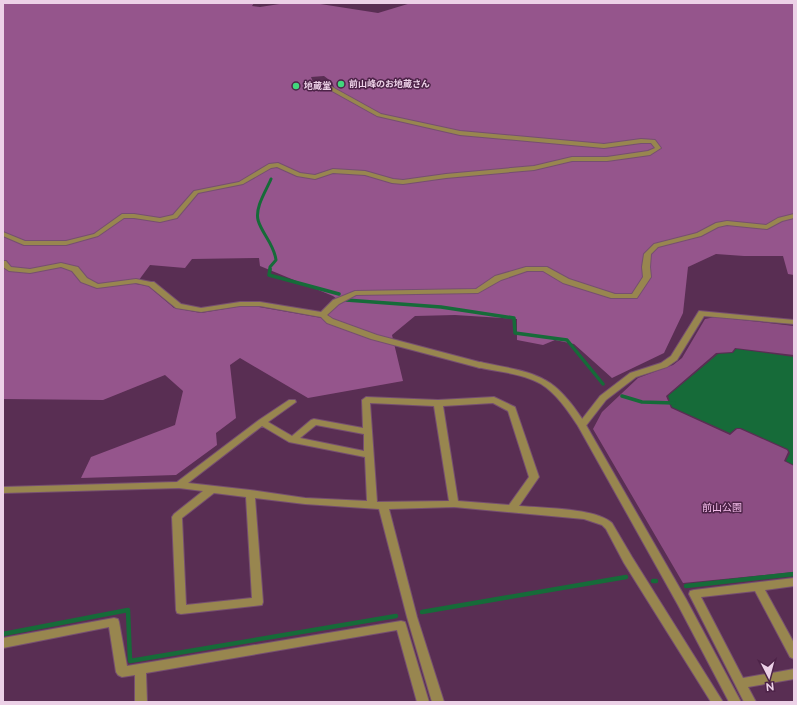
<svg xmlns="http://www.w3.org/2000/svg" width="797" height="705" font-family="Raleway,'Noto Sans JP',sans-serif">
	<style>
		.green { fill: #8c4d83 }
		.forest { fill: #95558c; fill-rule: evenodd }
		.water { fill: #166b39 }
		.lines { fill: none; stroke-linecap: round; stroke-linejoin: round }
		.stream-far2 { stroke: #166b39; stroke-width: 3 }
		.stream-far1 { stroke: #166b39; stroke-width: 3.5 }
		.stream { stroke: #166b39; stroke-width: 4.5 }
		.minor-casing { stroke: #764f71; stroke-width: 2 }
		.tertiary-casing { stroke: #764f71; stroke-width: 2 }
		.minor { fill: #98864f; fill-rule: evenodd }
		.tertiary { fill: #98864f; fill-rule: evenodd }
		.poi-dot { fill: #41d77c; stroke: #4d2348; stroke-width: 1.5 }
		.labels { text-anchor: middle; stroke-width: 3; stroke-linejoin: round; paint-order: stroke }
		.far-poi-label { font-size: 9px; font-weight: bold; fill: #ecd1e7; stroke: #4d2348; text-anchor: start }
		.park-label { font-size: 10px; fill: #f6bfec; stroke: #4d2348 }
	</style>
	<rect width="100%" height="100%" fill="#592e53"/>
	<path class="green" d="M 715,317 L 794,326 L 794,355 L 735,348 L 732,352 L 716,353 L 666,396 L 671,408 L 730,435 L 737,429 L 740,429 L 787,450 L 788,452 L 784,461 L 794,466 L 794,572 L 683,583 L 593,429 L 602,412 L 638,378 L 673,365 L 682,358 L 705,319 Z"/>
	<path class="forest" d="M 3,3 L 254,3 L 252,6 L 260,7 L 286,3 L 314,3 L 378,13 L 411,3 L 794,3 L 794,275 L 788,274 L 783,256 L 744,256 L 716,254 L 688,267 L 683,313 L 664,353 L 612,378 L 574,344 L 555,340 L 543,345 L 517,340 L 517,319 L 455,315 L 415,316 L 392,335 L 403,381 L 308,398 L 240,358 L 230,365 L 236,418 L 216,433 L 217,445 L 176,475 L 81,478 L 91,457 L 175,425 L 183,391 L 165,375 L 103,400 L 3,399 ZM 324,76 L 332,82 L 334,87 L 329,90 L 315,87 L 311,77 ZM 259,258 L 260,266 L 333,296 L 341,302 L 322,318 L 259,307 L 242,306 L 201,313 L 174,308 L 148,286 L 136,284 L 150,265 L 185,268 L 192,259 Z"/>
	<path class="water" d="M 736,349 L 794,357 L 794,465 L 786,461 L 790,453 L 788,449 L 741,428 L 736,428 L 730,433 L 672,407 L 668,396 L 718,354 L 733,353 Z"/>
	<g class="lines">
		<path class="stream-far2" d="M 270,270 L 270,267 L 276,260 C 274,244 262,234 258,220 C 255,207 266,191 271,179"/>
		<path class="stream-far1" d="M 270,269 L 269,275 L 339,294
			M 346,300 L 441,307 L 514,318 L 515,333 L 567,340 L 603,384
			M 622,396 L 642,402 L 674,403"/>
		<path class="stream" d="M 653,581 L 656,581
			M 686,586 L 794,574
			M 422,612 L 626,577
			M 3,634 L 128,610 L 130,661 L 396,616"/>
		<defs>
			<path id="minor" d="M 325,83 L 381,114 L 460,131 L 604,144 L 641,139 L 655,140 L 661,148 L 650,155 L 607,161 L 572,161 L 534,170 L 446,178 L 403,184 L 392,183 L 365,175 L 333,173 L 315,179 L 297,176 L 277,167 L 271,168 L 243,184 L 198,193 L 177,218 L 160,222 L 134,218 L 124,218 L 98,236 L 66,245 L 24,245 L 3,236 L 3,232 L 25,241 L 66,241 L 94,234 L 122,214 L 134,214 L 160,218 L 173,215 L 194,191 L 239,182 L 269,164 L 278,163 L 300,173 L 315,175 L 333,169 L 365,171 L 393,179 L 403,180 L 446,174 L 534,166 L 572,157 L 607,157 L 648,151 L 655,148 L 651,143 L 641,143 L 604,148 L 460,135 L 377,116 L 323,86 L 322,85 Z
				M 794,214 L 794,218 L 782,221 L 767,229 L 727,225 L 718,227 L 701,236 L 658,247 L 651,254 L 650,267 L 651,277 L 637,298 L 611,298 L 563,283 L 543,271 L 527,271 L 501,280 L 478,293 L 356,295 L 339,304 L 327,315 L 333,319 L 377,335 L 483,363 L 484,365 L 480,368 L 371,339 L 327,323 L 321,317 L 260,306 L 240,306 L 201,312 L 176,308 L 149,286 L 136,283 L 97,288 L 81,282 L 72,271 L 61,267 L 30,273 L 9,271 L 3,267 L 3,261 L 6,261 L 11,267 L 30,269 L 61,263 L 78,267 L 87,278 L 98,284 L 136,279 L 151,282 L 154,282 L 181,304 L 201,308 L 240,302 L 260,302 L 321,312 L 333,300 L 355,291 L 476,289 L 495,276 L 526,267 L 547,267 L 569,279 L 615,294 L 632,294 L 643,277 L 642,267 L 644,254 L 654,244 L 697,233 L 716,223 L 727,221 L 766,225 L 778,218 Z
				M 699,311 L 794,320 L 794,324 L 704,316 L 677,360 L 667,367 L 636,377 L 606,400 L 585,427 L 579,427 L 578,425 L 579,423 L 600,396 L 630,373 L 661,363 L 671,356 Z
				M 366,397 L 438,400 L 494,397 L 515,407 L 539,477 L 519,506 C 542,508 596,508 612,523 L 632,557 L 723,702 L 711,702 L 624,563 L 606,529 L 602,525 L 584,519 L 454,507 L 389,509 L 417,617 L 444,702 L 432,702 L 407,617 L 379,509 L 305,504 L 255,498 L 263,602 L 262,605 L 181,614 L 177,613 L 176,610 L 172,517 L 174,514 L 203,491 L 179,488 L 3,493 L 3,487 L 177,482 L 259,420 L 289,400 L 295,400 L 296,402 L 268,422 L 292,436 L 311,420 L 314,419 L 363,428 L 362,400 ZM 370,403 L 434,406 L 449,501 L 377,502 ZM 493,403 L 508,411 L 529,477 L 509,505 L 458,501 L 443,406 ZM 316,425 L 364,434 L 364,451 L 300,438 ZM 262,426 L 289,442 L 365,457 L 367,501 L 305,498 L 250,490 L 188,483 ZM 214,493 L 246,497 L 252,598 L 186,605 L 182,518 Z
				M 794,578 L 794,586 L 765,590 L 794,643 L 794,659 L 790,657 L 755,591 L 701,597 L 743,678 L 794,669 L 794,679 L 748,687 L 756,702 L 744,702 L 689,594 L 690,591 L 694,590 Z
				M 114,618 L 118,619 L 119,622 L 127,666 L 401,621 L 405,622 L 406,625 L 429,702 L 417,702 L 397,630 L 146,673 L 147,702 L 135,702 L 135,675 L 122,677 L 118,675 L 116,672 L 109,627 L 3,648 L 3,638 Z"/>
			<path id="tertiary" d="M 480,362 C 501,367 526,369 545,380 C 562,389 576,409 586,425 L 686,599 L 741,702 L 729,702 L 678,605 L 578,426 C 568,411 557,394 541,384 C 522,373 498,372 477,367 L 476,365 Z"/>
		</defs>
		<use href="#minor" class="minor-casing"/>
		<use href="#tertiary" class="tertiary-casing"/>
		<use href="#minor" class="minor"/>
		<use href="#tertiary" class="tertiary"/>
	</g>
	<g class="poi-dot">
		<circle cx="341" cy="84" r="4"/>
		<circle cx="296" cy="86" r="4"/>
	</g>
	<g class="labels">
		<g class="far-poi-label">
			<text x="349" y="87">前山峰のお地蔵さん</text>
			<text x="304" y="89">地蔵堂</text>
		</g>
		<g class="park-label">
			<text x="722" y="511">前山公園</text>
		</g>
	</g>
	<rect width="797" height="705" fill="none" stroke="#ecd1e7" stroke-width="8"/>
	<g transform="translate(769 677) rotate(174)" stroke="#4d2348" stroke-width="3" paint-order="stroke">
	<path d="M0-3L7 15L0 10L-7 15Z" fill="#ecd1e7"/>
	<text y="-6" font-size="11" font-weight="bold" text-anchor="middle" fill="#ecd1e7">N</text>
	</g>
</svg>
